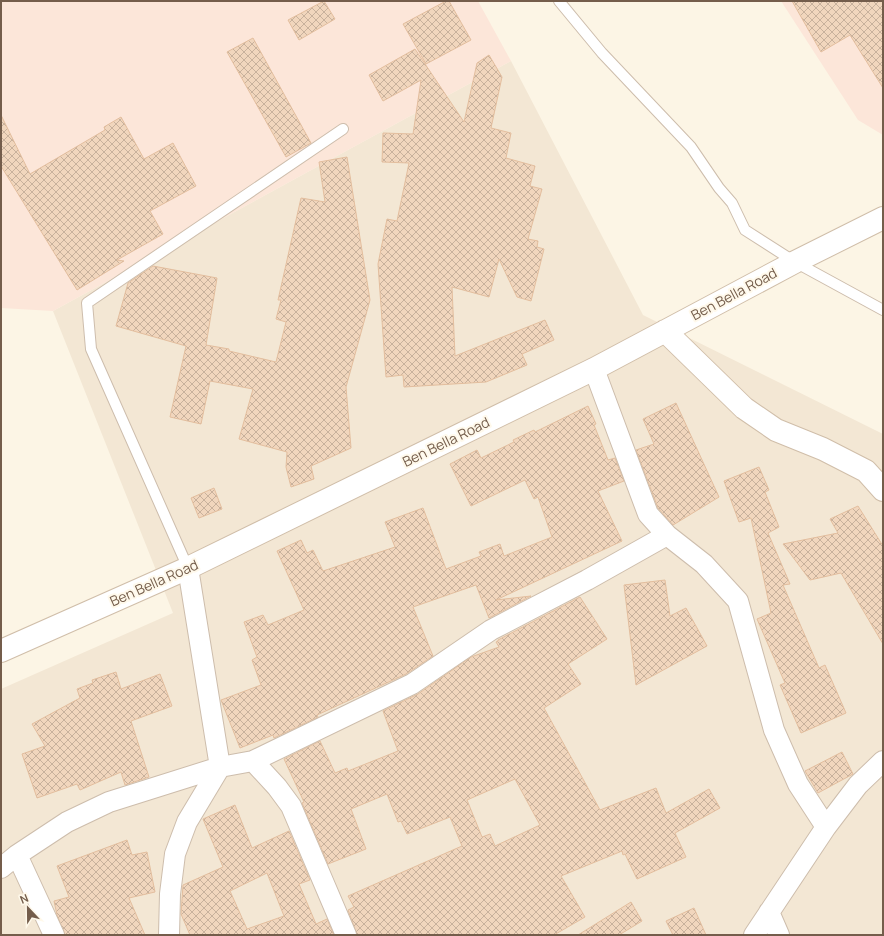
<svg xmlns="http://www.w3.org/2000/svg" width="884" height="936" font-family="Manrope,sans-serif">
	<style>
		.residential { fill: #f3e7d4 }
		.commercial { fill: #fce6d9 }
		.building { fill: url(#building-cross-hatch); stroke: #e3be9e; fill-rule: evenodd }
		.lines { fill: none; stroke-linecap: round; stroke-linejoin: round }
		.lane-casing { stroke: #cdbdac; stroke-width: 12 }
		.street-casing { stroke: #cdbdac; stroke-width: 22 }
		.secondary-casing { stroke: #d0bea9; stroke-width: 24 }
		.lane { stroke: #fff; stroke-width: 10 }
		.street { stroke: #fff; stroke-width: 20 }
		.secondary { stroke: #fff; stroke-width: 22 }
		.labels { text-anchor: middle; stroke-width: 4; stroke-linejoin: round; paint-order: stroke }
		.street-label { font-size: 14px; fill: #745d4b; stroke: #fff9eb }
	</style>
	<defs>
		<pattern id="building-cross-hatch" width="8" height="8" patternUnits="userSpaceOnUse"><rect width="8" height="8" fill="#f1d6bd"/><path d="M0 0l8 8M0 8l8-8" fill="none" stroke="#c8b19c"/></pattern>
	</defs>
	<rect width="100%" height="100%" fill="#fcf5e5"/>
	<path class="residential" d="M 511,61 L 643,315 L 883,434 L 883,935 L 1,935 L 1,689 L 173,613 L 53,311 Z"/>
	<path class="commercial" d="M 1,1 L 478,1 L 511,61 L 53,311 L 1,308 Z
		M 781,1 L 883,1 L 883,135 L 858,120 Z"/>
	<path class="building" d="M 324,1 L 335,19 L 299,40 L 288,20 Z
		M 446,1 L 449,1 L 471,40 L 426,64 L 403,24 Z
		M 792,1 L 883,1 L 883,88 L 850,35 L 821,52 Z
		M 253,38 L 311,143 L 286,157 L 227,52 Z
		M 415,49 L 464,122 L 477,63 L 489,55 L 502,77 L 491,128 L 511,133 L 506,158 L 535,166 L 530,186 L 542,189 L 528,239 L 538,241 L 537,247 L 544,249 L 531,301 L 517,297 L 499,259 L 489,297 L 452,287 L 455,356 L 545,320 L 554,340 L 522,354 L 527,365 L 486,382 L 404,387 L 403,375 L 386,377 L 378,264 L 387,219 L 397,221 L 409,163 L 382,162 L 383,133 L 413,134 L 421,80 L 383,101 L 369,75 Z
		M 1,115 L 30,174 L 105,130 L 104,127 L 121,117 L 144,159 L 173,143 L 196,186 L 150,211 L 163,234 L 117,260 L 124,261 L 77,290 L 1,166 Z
		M 347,157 L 370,300 L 346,387 L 351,448 L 311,466 L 314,479 L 291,487 L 286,467 L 287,452 L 239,439 L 253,389 L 210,381 L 201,424 L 170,417 L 186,346 L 116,326 L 128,283 L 153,266 L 217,278 L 206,345 L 229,349 L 229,351 L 276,362 L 286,322 L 276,319 L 281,300 L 278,300 L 301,198 L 325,202 L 319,162 Z
		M 676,403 L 719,497 L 673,525 L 658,508 L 636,450 L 654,444 L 643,419 Z
		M 588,406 L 596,424 L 594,425 L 608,460 L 615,458 L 624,481 L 598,491 L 622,541 L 496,600 L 531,596 L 489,618 L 476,585 L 413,607 L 433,656 L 406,674 L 317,715 L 318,717 L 274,738 L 273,735 L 240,748 L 221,700 L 261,685 L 252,660 L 257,657 L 244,622 L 263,615 L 268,625 L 304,610 L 277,551 L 301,540 L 307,553 L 313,550 L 323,571 L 395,547 L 385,522 L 423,508 L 446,569 L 481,556 L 479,552 L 500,544 L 504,556 L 552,537 L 538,497 L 534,499 L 525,480 L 471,506 L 450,464 L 477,450 L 481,458 L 514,442 L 513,440 L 534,430 L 535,432 Z
		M 759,467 L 769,490 L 765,492 L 779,527 L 768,533 L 790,584 L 783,585 L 819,668 L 825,665 L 846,713 L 801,733 L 780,685 L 785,683 L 757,619 L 771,613 L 751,518 L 739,522 L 724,481 Z
		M 214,488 L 222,509 L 199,518 L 191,498 Z
		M 858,506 L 883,546 L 883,644 L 841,573 L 810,580 L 783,544 L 838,533 L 830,519 Z
		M 665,580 L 670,616 L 686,608 L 707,646 L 636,685 L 624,585 Z
		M 580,597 L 607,639 L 568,664 L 581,684 L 544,708 L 600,810 L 656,788 L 666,813 L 709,789 L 720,808 L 675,833 L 686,857 L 637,879 L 625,854 L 623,855 L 622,851 L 561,876 L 585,917 L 554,935 L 357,935 L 348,910 L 354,907 L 348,896 L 462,846 L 450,817 L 407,834 L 401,821 L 398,822 L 387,794 L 351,809 L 366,849 L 328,864 L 302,803 L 304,802 L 284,759 L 320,741 L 335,773 L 347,768 L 348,771 L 398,751 L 383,711 L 418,694 L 471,657 L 499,647 L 496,642 L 498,641 L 498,640 ZM 515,779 L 540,825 L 495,846 L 490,834 L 482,837 L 467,800 Z
		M 116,672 L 121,689 L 160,674 L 172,706 L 131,721 L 149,777 L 125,785 L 121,772 L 80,790 L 77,784 L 37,798 L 22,754 L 45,746 L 32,724 L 80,698 L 77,689 L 93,683 L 92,680 Z
		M 842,752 L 853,774 L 818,793 L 805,771 Z
		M 235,805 L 252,848 L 289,831 L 310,880 L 299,884 L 316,924 L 327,919 L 334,935 L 190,935 L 181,914 L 183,885 L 223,867 L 203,819 ZM 267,873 L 284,916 L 247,929 L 230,891 Z
		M 127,840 L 132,855 L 147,852 L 155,892 L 129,898 L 145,935 L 65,935 L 57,915 L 54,901 L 69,897 L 57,866 Z
		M 631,902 L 642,921 L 619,935 L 578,935 Z
		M 694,908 L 706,935 L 673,935 L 666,921 Z"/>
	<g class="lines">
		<defs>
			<path id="lane" d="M 559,1 L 602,53 L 691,147 L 719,188 L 732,203 L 745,230 L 795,262 L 883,310
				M 188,568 L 91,349 L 87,303 L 343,129"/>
			<path id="street" d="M 594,369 L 648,514 L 667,535 L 704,564 L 738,601 L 774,730 L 798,784 L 826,827
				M 253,761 L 277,787 L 291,806 L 346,935
				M 17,855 L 54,935
				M 1,868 L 17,855 L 67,822 L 109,802 L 220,767 L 253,761 L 412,684 L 491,630 L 587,580 L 667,535
				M 769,912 L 779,935
				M 169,935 L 170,894 L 175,854 L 187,822 L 220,767 L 188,568
				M 754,935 L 826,827 L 858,785 L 883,761"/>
			<path id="secondary" d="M 665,331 L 744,408 L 776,430 L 823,449 L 866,471 L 883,490
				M 1,651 L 188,568 L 594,369 L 795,262 L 883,218"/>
		</defs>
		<use href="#lane" class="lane-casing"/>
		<use href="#street" class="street-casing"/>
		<use href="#secondary" class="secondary-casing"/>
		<use href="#lane" class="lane"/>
		<use href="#street" class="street"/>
		<use href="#secondary" class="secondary"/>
	</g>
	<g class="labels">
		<g class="street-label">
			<text transform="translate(734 294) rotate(-28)" y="5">Ben Bella Road</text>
			<text transform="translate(446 442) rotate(-26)" y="5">Ben Bella Road</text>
			<text transform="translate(154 583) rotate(-24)" y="5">Ben Bella Road</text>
		</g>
	</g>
	<rect width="884" height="936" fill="none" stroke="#745d4b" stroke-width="4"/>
	<g transform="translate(28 908) rotate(338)" stroke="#fff9eb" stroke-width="3" paint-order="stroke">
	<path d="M0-3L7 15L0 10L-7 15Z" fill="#745d4b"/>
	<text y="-6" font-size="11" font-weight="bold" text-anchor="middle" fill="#745d4b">N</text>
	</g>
</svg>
